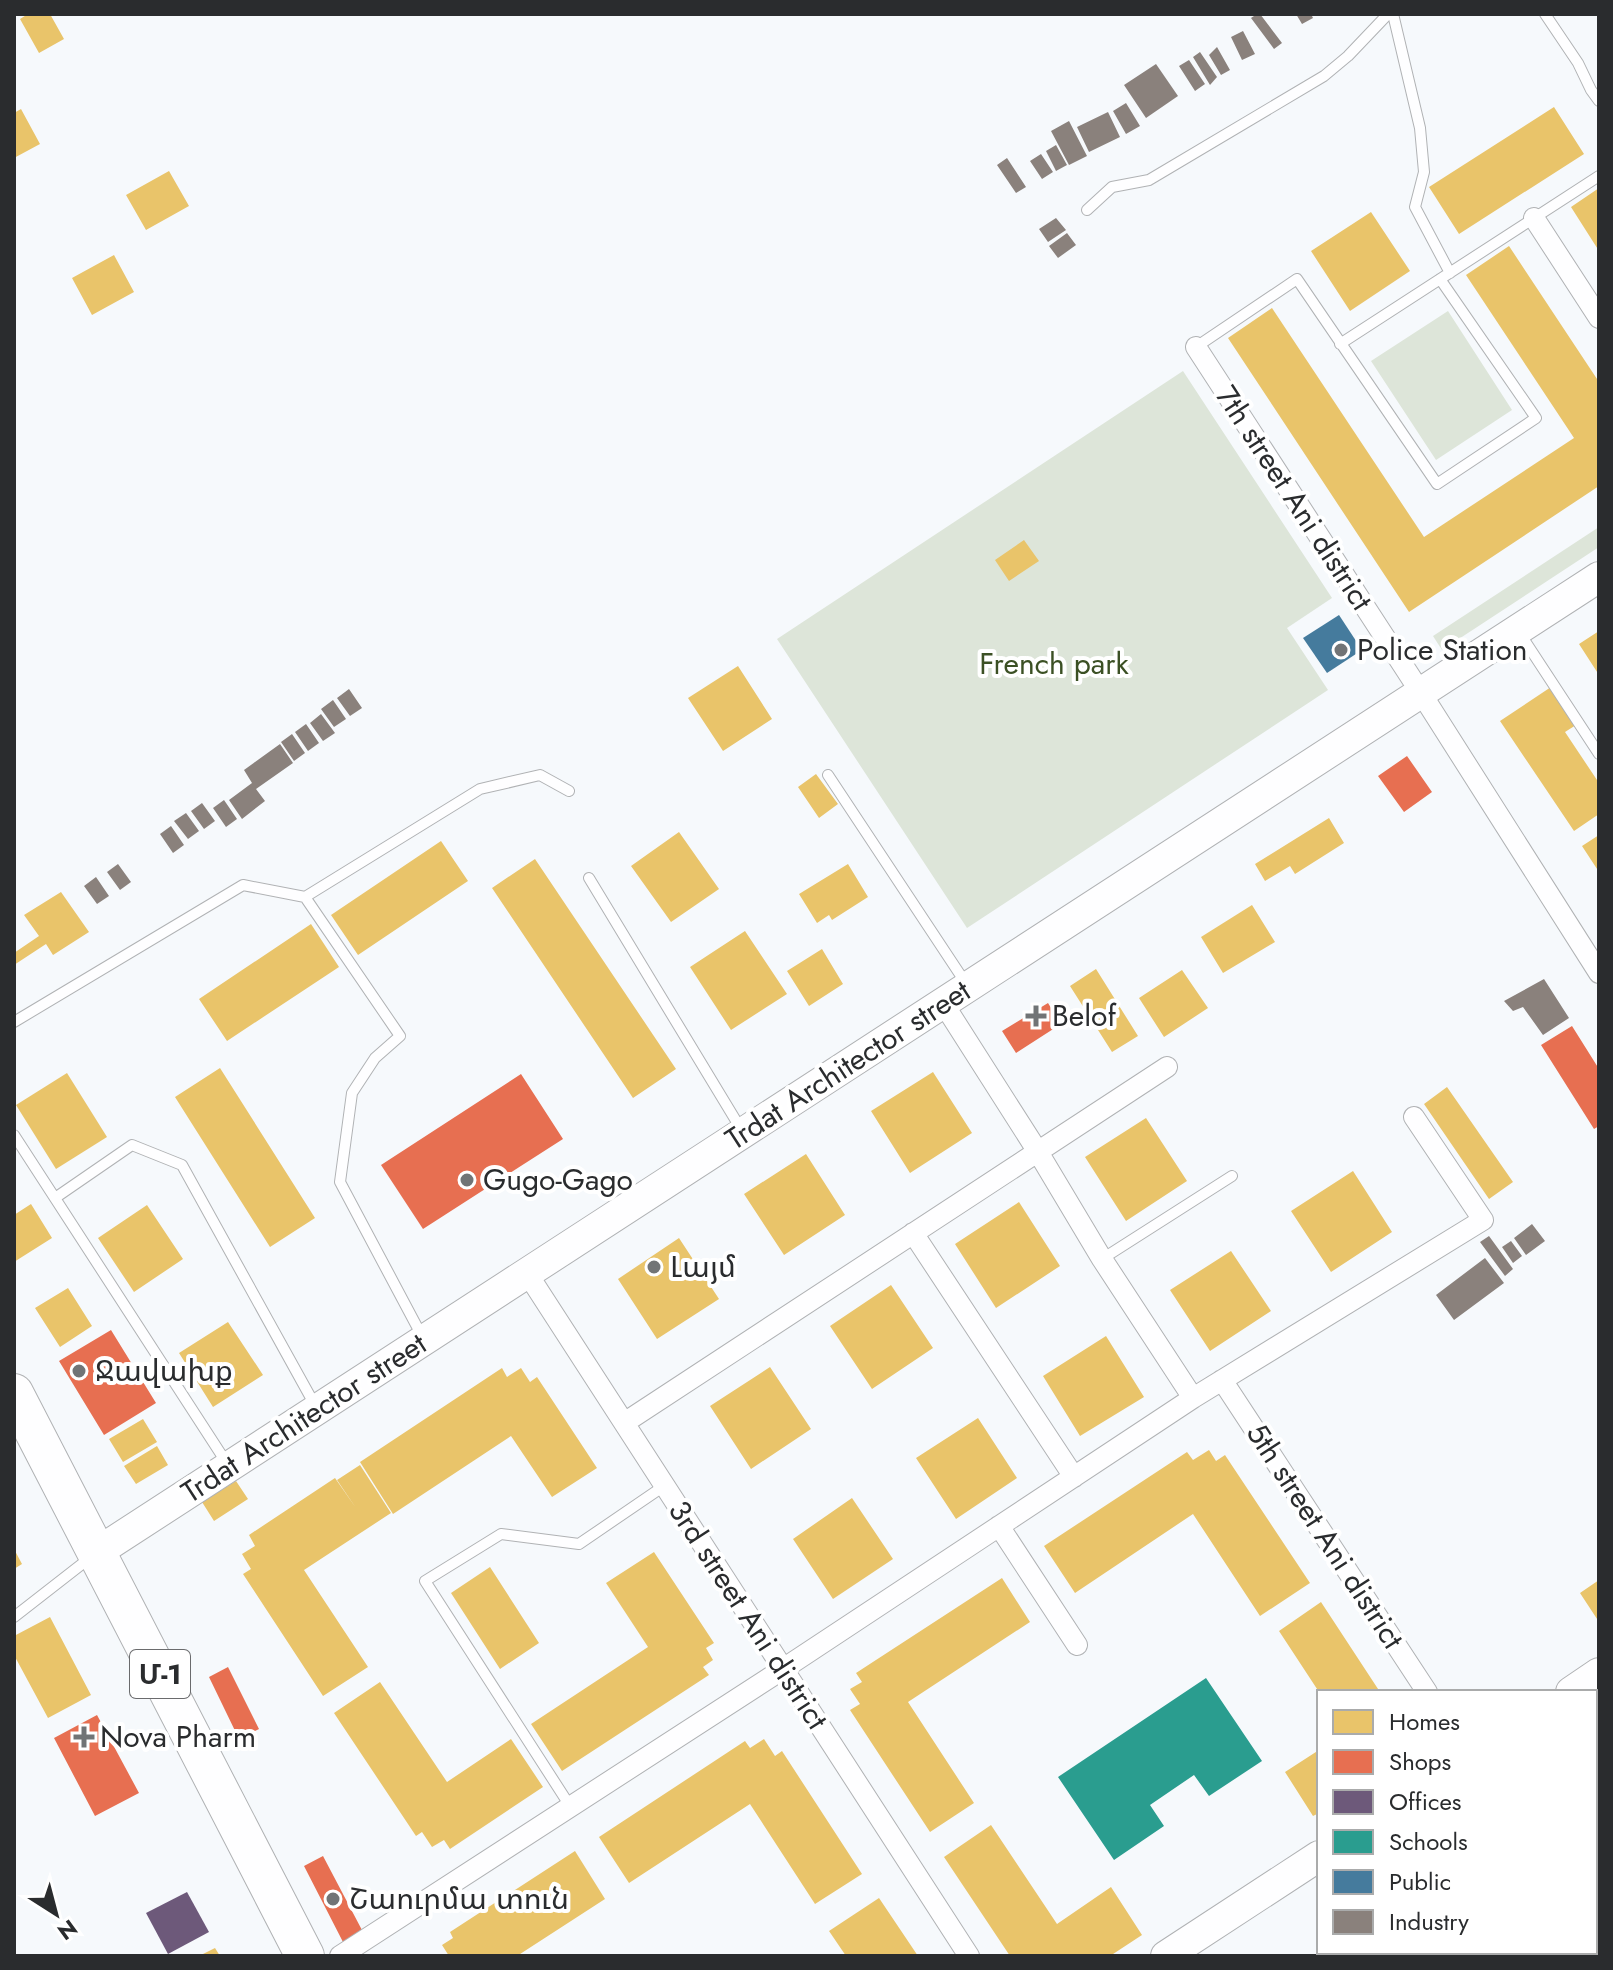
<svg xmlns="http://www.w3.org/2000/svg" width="1613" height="1970" font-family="Jost,'Noto Sans Armenian',sans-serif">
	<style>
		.green { fill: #dde5d9 }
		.homes { fill: #e9c46a }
		.shops { fill: #e76f51 }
		.offices { fill: #6d597a }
		.schools { fill: #2a9d8f }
		.public { fill: #457b9d }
		.industry { fill: #8a817c }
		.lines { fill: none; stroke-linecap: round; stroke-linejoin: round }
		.lane-casing { stroke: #b0b2b4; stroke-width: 12 }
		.street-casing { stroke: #b0b2b4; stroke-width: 22 }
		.secondary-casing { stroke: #b0b2b4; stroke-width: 32 }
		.highway-casing { stroke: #b0b2b4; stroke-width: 40 }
		.lane { stroke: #fefeff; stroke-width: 10 }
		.street { stroke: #fefeff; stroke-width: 20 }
		.secondary { stroke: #fefeff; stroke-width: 30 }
		.highway { stroke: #fefeff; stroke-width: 38 }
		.poi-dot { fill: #717476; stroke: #fff; stroke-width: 3 }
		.labels { text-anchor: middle; stroke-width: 8; stroke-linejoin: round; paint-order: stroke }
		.shield { fill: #fff; stroke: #6a6b6d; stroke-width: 2 }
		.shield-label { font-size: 28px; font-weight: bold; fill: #2a2c2e }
		.street-label { font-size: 30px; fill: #2a2c2e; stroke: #fff }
		.poi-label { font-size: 30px; fill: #2a2c2e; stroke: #fff; text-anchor: start }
		.park-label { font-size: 30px; fill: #3b5024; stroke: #fff }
	</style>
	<rect width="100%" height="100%" fill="#f6f9fc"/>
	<path class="green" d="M 1448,311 L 1512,410 L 1436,460 L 1371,361 Z
		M 1183,371 L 1332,598 L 1287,628 L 1328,690 L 967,928 L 777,639 Z
		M 1599,527 L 1599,547 L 1442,650 L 1433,636 Z"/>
	<path class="homes" d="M 28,14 L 50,14 L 64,39 L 39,53 L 20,19 Z
		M 1554,107 L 1584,154 L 1459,234 L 1429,187 Z
		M 21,109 L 40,144 L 14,158 L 14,113 Z
		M 169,171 L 189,206 L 146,230 L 126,195 Z
		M 1599,188 L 1599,251 L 1571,207 Z
		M 1371,212 L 1410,271 L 1350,311 L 1311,251 Z
		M 1509,246 L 1599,382 L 1599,486 L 1409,612 L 1228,338 L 1272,308 L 1424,537 L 1574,438 L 1466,275 Z
		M 114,255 L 134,292 L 92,315 L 72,278 Z
		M 1024,540 L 1039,561 L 1009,581 L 995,560 Z
		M 1599,631 L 1599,675 L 1579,644 Z
		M 738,666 L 772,719 L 723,751 L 688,698 Z
		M 1551,687 L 1576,725 L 1565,732 L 1599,783 L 1599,814 L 1574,831 L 1500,721 Z
		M 816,774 L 838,804 L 819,818 L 798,787 Z
		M 1329,818 L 1344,843 L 1295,874 L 1290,866 L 1265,881 L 1255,864 Z
		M 679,832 L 719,889 L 671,922 L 631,866 Z
		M 1599,835 L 1599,872 L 1582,846 Z
		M 441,841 L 468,881 L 358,955 L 331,915 Z
		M 535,859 L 676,1069 L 633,1098 L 492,888 Z
		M 848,864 L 868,897 L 832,920 L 829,915 L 817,923 L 799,894 Z
		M 61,892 L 89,932 L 53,955 L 46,944 L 14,965 L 14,953 L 39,936 L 24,915 Z
		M 1252,905 L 1275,942 L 1223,973 L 1201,937 Z
		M 311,924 L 339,967 L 227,1041 L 199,999 Z
		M 745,931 L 787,994 L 731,1030 L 690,967 Z
		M 822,949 L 843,984 L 809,1006 L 787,971 Z
		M 1096,969 L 1138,1036 L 1112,1052 L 1070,986 Z
		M 1182,970 L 1208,1008 L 1164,1037 L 1139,998 Z
		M 220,1068 L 315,1218 L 270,1247 L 175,1097 Z
		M 933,1072 L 972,1133 L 910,1173 L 871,1111 Z
		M 67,1073 L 107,1137 L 56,1169 L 16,1105 Z
		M 1447,1087 L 1513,1182 L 1489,1199 L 1424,1104 Z
		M 1146,1118 L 1187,1181 L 1126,1221 L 1085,1157 Z
		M 806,1154 L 845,1215 L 784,1255 L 744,1194 Z
		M 1353,1171 L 1392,1232 L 1331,1272 L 1291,1211 Z
		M 1019,1202 L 1060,1266 L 996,1308 L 955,1244 Z
		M 31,1204 L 52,1238 L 14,1262 L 14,1215 Z
		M 147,1205 L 183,1259 L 134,1292 L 98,1238 Z
		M 679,1238 L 719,1299 L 657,1339 L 618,1279 Z
		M 1231,1251 L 1271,1311 L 1210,1351 L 1170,1290 Z
		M 891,1285 L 933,1348 L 872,1389 L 830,1326 Z
		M 68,1288 L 92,1326 L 60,1347 L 35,1308 Z
		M 228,1322 L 263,1375 L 213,1407 L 179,1353 Z
		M 1106,1336 L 1144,1397 L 1080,1436 L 1043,1376 Z
		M 770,1367 L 811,1429 L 751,1469 L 710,1406 Z
		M 502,1368 L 507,1377 L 521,1368 L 530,1382 L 537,1377 L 597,1468 L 552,1497 L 511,1436 L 393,1514 L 360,1462 Z
		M 978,1418 L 1017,1478 L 956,1519 L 916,1458 Z
		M 143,1419 L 157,1442 L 123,1462 L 109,1439 Z
		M 157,1446 L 168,1465 L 136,1484 L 124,1466 Z
		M 1209,1450 L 1216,1461 L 1225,1455 L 1310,1583 L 1260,1616 L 1193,1514 L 1075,1593 L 1044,1546 L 1187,1452 L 1193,1460 Z
		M 360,1465 L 391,1513 L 304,1570 L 368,1667 L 323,1696 L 243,1574 L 251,1569 L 242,1554 L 255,1546 L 249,1535 L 335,1478 L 356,1508 L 337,1480 Z
		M 236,1481 L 248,1499 L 214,1521 L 202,1502 Z
		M 852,1498 L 893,1559 L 833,1599 L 793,1539 Z
		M 14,1549 L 22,1564 L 14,1569 Z
		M 654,1552 L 714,1643 L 706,1648 L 713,1660 L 703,1667 L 709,1675 L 562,1771 L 531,1724 L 648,1647 L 606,1583 Z
		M 490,1567 L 539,1643 L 500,1669 L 451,1593 Z
		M 1002,1578 L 1030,1622 L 908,1702 L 974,1803 L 930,1832 L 850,1710 L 860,1704 L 850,1689 L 862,1682 L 856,1673 Z
		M 1599,1580 L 1599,1622 L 1580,1593 Z
		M 1321,1602 L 1380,1692 L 1319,1692 L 1279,1631 Z
		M 50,1617 L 91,1695 L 48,1718 L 14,1655 L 14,1636 Z
		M 380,1682 L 447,1782 L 511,1739 L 543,1787 L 450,1849 L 444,1840 L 432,1847 L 422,1832 L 416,1836 L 334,1713 Z
		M 764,1739 L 775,1756 L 782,1751 L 862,1874 L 815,1904 L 750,1804 L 629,1883 L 599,1837 L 745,1741 L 750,1748 Z
		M 1319,1750 L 1319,1813 L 1313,1816 L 1285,1772 Z
		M 991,1825 L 1057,1924 L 1111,1887 L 1142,1935 L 1110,1956 L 1010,1956 L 944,1857 Z
		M 575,1851 L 605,1899 L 517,1956 L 449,1956 L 442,1945 L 453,1938 L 450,1932 Z
		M 879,1898 L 918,1956 L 846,1956 L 829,1931 Z
		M 215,1948 L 220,1956 L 199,1956 Z
		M 1360,1952 L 1480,1952 L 1482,1956 L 1362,1956 Z"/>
	<path class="shops" d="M 1407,756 L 1432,792 L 1404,812 L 1378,776 Z
		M 1048,1003 L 1061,1024 L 1016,1053 L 1002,1031 Z
		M 1572,1026 L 1599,1069 L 1599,1126 L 1594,1129 L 1541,1045 Z
		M 521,1074 L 563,1139 L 423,1229 L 381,1165 Z
		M 111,1330 L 156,1403 L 104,1435 L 59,1361 Z
		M 228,1667 L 259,1729 L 239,1739 L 209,1677 Z
		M 97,1715 L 139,1793 L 95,1816 L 54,1738 Z
		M 323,1856 L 363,1932 L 343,1942 L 304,1866 Z"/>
	<path class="offices" d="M 187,1892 L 209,1932 L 168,1954 L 146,1913 Z"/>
	<path class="schools" d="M 1206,1678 L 1262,1761 L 1209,1796 L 1194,1775 L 1150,1805 L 1164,1826 L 1114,1860 L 1058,1777 Z
		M 1360,1952 L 1480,1952 L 1482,1956 L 1362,1956 Z"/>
	<path class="public" d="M 1339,615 L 1362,650 L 1327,673 L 1303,638 Z"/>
	<path class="industry" d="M 1257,14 L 1260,14 L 1282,43 L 1274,49 L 1251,18 Z
		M 1296,14 L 1311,14 L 1313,18 L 1302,24 Z
		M 1243,31 L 1255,54 L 1242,60 L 1231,37 Z
		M 1217,47 L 1230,70 L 1221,75 L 1209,55 Z
		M 1200,52 L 1217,77 L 1210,85 L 1193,57 Z
		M 1189,60 L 1205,84 L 1195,91 L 1179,66 Z
		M 1156,64 L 1178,96 L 1146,118 L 1124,85 Z
		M 1126,103 L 1140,126 L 1126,134 L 1113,111 Z
		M 1108,112 L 1120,137 L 1089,152 L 1077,127 Z
		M 1069,121 L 1087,156 L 1069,165 L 1051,131 Z
		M 1056,145 L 1067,165 L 1056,171 L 1046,151 Z
		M 1041,154 L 1053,172 L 1042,179 L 1030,161 Z
		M 1007,158 L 1026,187 L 1016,193 L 997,165 Z
		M 1056,218 L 1066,230 L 1048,242 L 1039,229 Z
		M 1067,233 L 1076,245 L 1058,258 L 1049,246 Z
		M 349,689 L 362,708 L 350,716 L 337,698 Z
		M 333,700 L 346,719 L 334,727 L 321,709 Z
		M 321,714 L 335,733 L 323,741 L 310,723 Z
		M 306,724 L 319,743 L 308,751 L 295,732 Z
		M 292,734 L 305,753 L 294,761 L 281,742 Z
		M 280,744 L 293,763 L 256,789 L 265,801 L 242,819 L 229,800 L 252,783 L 244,770 Z
		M 224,800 L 237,819 L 226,827 L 213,808 Z
		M 202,803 L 215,821 L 204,829 L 191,811 Z
		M 186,813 L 199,831 L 188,839 L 174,821 Z
		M 171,826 L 184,845 L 173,853 L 160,834 Z
		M 118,864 L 131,882 L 120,890 L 107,872 Z
		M 96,877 L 109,896 L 97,904 L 84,886 Z
		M 1544,979 L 1569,1018 L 1543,1035 L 1523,1007 L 1513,1011 L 1504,1001 Z
		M 1532,1224 L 1545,1241 L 1526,1255 L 1514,1238 Z
		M 1489,1236 L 1513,1269 L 1505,1276 L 1480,1242 Z
		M 1511,1241 L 1522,1256 L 1513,1263 L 1502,1247 Z
		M 1485,1258 L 1504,1283 L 1454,1320 L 1436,1295 Z"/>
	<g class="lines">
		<defs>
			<path id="lane" d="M 1393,14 L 1420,128 L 1424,172 L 1415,207 L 1450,273
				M 1545,14 L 1578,63 L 1591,90 L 1599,101
				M 1087,210 L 1112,187 L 1149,180 L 1324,76 L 1348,56 L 1388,14
				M 1340,344 L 1599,176
				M 1196,347 L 1297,279 L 1437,484 L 1536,418 L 1440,279
				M 1519,632 L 1599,754
				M 828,775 L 967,985
				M 589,878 L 741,1129
				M 305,897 L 400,1036 L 375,1058 L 352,1093 L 340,1182 L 423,1338
				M 14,1022 L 243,885 L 305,897 L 480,789 L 540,775 L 569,791
				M 14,1135 L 228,1465
				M 55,1198 L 132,1145 L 182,1165 L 316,1407
				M 1102,1259 L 1232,1176
				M 14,1617 L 91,1557
				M 570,1806 L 425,1581 L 501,1534 L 579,1544 L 664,1486"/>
			<path id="street" d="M 1534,218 L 1599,318
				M 1196,347 L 1421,693 L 1599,973
				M 943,1003 L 1038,1152 L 1102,1259 L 1193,1398
				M 913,1233 L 1074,1477
				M 527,1273 L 969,1956
				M 1222,1380 L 1427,1692
				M 624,1423 L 1167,1067
				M 999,1526 L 1077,1645
				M 1595,1946 L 1599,1952
				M 340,1956 L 783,1669 L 1193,1398 L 1483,1220 L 1414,1117"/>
			<path id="secondary" d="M 96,1553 L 1599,577
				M 1571,1692 L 1599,1673
				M 1166,1956 L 1319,1856"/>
			<path id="highway" d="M 14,1393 L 305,1956"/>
		</defs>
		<use href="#lane" class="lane-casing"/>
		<use href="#street" class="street-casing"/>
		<use href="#secondary" class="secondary-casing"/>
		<use href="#highway" class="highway-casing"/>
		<use href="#lane" class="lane"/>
		<use href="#street" class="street"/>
		<use href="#secondary" class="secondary"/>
		<use href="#highway" class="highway"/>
	</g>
	<g class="poi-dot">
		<circle cx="1341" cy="650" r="8"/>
		<path d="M1032 1004h8v8h8v8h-8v8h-8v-8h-8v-8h8z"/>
		<circle cx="467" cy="1180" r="8"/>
		<circle cx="654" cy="1267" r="8"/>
		<circle cx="79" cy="1371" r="8"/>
		<path d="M80 1725h8v8h8v8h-8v8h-8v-8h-8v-8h8z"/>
		<circle cx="333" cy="1899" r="8"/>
	</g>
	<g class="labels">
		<rect class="shield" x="130" y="1650" width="60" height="48" rx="6"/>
		<g class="shield-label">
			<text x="160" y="1684">Մ-1</text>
		</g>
		<g class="street-label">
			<text transform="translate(1294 498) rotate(57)" y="10">7th street Ani district</text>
			<text transform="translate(848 1065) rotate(-33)" y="10">Trdat Architector street</text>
			<text transform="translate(304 1418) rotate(-33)" y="10">Trdat Architector street</text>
			<text transform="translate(1325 1536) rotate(57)" y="10">5th street Ani district</text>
			<text transform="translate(748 1615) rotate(57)" y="10">3rd street Ani district</text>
		</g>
		<g class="poi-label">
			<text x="1357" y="660">Police Station</text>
			<text x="1052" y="1026">Belof</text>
			<text x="483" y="1190">Gugo-Gago</text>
			<text x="670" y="1277">Լայմ</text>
			<text x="95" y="1381">Ջավախք</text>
			<text x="100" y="1747">Nova Pharm</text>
			<text x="349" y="1909">Շաուրմա տուն</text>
		</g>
		<g class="park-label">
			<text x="1054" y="674">French park</text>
		</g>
	</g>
	<rect width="1613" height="1970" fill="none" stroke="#2a2c2e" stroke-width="32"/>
	<rect x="1317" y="1690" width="280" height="264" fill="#ffffff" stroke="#aaabab" stroke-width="2"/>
	<rect x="1333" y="1710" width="40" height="24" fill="#e9c46a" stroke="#aaabab" stroke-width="2"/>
	<text x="1389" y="1730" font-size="24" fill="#2a2c2e">Homes</text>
	<rect x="1333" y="1750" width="40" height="24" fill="#e76f51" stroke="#aaabab" stroke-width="2"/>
	<text x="1389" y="1770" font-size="24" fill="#2a2c2e">Shops</text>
	<rect x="1333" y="1790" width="40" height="24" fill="#6d597a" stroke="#aaabab" stroke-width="2"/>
	<text x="1389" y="1810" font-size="24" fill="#2a2c2e">Offices</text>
	<rect x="1333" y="1830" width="40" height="24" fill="#2a9d8f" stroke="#aaabab" stroke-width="2"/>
	<text x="1389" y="1850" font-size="24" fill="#2a2c2e">Schools</text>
	<rect x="1333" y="1870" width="40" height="24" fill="#457b9d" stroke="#aaabab" stroke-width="2"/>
	<text x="1389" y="1890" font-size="24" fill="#2a2c2e">Public</text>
	<rect x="1333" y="1910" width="40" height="24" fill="#8a817c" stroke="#aaabab" stroke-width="2"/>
	<text x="1389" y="1930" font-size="24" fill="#2a2c2e">Industry</text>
	<g transform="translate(56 1914) rotate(144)" stroke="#ffffff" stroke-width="6" paint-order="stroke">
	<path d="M0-6L14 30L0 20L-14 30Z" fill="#2a2c2e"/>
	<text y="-12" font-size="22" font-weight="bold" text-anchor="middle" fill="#2a2c2e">N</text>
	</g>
</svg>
